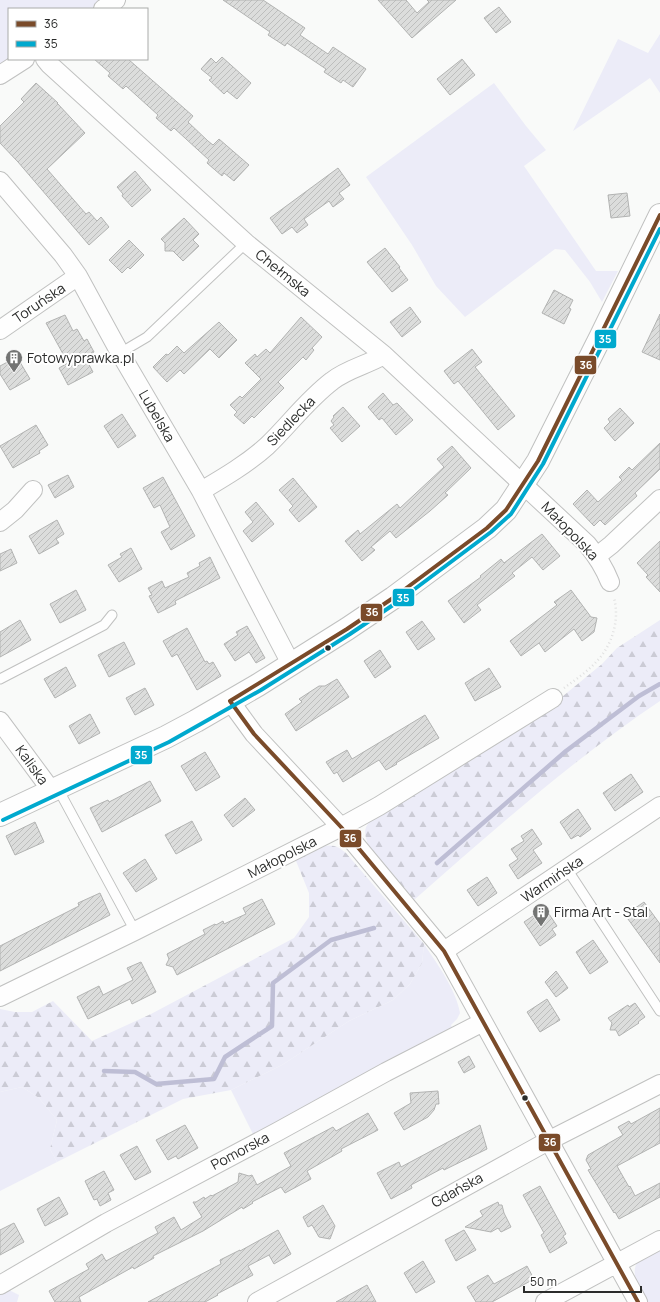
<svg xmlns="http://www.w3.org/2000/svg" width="660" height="1302" font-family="Manrope,sans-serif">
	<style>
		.green { fill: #ececf8 }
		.forest { fill: url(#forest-firs) }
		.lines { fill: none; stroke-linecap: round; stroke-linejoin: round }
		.stream { stroke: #bebed5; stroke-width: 4.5 }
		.building { fill: url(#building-hatch); stroke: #b2b3b2 }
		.lane-casing { stroke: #c0c1c0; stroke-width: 11 }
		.street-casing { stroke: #c0c1c0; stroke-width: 20 }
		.secondary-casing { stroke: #c0c1c0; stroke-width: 24 }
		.path { stroke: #e0e0e0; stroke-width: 2.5; stroke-dasharray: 1 3; stroke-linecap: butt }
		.lane { stroke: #fefefe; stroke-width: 9 }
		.street { stroke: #fefefe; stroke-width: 18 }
		.secondary { stroke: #fefefe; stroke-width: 22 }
		.bus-1-casing { stroke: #fff; stroke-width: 7 }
		.bus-2-casing { stroke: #fff; stroke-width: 7 }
		.bus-1 { stroke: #7a4b2a; stroke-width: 4 }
		.bus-2 { stroke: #00a9ce; stroke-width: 4 }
		.bus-dot { fill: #2b2c2b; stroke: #fff; stroke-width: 1.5 }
		.labels { text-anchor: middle; stroke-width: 4; stroke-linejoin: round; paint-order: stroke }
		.street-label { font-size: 14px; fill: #2b2c2b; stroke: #fff }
		.poi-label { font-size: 14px; fill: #2b2c2b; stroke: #fff; text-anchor: start }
		.line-badge { stroke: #fff; stroke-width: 1.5 }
		.badge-label { font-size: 11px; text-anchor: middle; font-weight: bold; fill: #fff }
	</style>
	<defs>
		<pattern id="forest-firs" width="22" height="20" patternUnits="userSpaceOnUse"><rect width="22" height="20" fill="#ececf8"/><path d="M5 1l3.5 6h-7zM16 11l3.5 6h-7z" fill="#cbcbd5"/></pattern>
		<pattern id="building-hatch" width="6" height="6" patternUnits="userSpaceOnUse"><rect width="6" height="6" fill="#dcdddc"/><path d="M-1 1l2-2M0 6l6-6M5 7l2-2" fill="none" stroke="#bdbebd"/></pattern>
	</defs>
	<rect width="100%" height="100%" fill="#f9faf9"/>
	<path class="green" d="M 0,0 L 107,0 L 93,9 L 9,9 L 9,59 L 0,67 Z
		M 660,34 L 660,93 L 650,78 L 573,131 L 618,39 L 648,53 Z
		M 494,83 L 526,126 L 546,150 L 524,166 L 596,271 L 618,271 L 602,302 L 590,282 L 565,250 L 555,249 L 465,317 L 436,286 L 412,245 L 366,177 Z
		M 424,944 C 437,964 456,989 460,1013 L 457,1019 L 451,1025 L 453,1030 L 255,1138 L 231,1090 L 282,1065 L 349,1021 L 393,1000 L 410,984 L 422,963 Z
		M 22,1087 L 39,1098 L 57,1120 L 50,1149 L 57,1162 L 0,1191 L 0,1092 Z
		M 660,1244 L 660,1302 L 648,1302 C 641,1290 627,1272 640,1259 C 646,1253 653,1249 660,1244 Z
		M 3,1287 L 19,1295 L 17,1302 L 0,1302 L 0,1289 Z"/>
	<path class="forest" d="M 660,620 L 660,701 C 572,760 493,831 414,900 L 369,847 C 361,827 366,825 380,812 L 557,701 L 602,664 L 617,648 Z
		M 322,842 L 324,846 C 334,844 339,847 346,853 L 424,944 L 422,963 L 410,984 L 393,1000 L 349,1021 L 282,1065 L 231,1090 L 183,1099 L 57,1162 L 50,1149 L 57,1120 L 39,1098 L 22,1087 L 0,1092 L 0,1009 L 15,1012 L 32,1012 L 53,1001 L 92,1041 L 151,1014 L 294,938 L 309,917 L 309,893 L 294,856 Z"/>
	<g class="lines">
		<path class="stream" d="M 437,863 L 566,751 L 639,696 L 660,684
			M 104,1071 L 135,1072 L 156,1084 L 214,1079 L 225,1057 L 272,1026 L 273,983 L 331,940 L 374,928"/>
	</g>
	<path class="building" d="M 223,0 L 263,0 L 305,28 L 300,35 L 328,54 L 333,47 L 366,69 L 353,87 L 343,80 L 341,83 L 324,72 L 326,69 L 287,43 L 285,46 L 268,35 L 270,32 Z
		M 378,0 L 406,0 L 417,13 L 429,2 L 427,0 L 456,0 L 412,38 Z
		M 499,7 L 511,22 L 496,33 L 484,18 Z
		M 222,57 L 251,83 L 237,99 L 227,91 L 224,94 L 209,80 L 212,78 L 201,69 L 211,58 L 216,63 Z
		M 94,59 L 128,59 L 193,116 L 188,122 L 208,141 L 213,145 L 219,139 L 249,165 L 234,181 L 224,173 L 222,176 L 207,163 L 209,160 L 174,128 L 171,131 L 156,118 L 158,115 L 126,86 L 123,89 L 108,76 L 110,73 Z
		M 462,59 L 475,75 L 450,95 L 437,79 Z
		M 36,83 L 58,103 L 57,103 L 85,133 L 47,169 L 86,214 L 89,212 L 97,221 L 101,217 L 109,227 L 89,245 L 18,162 L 0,143 L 0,126 L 24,102 L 21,99 Z
		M 338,168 L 350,185 L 339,193 L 344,199 L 333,207 L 329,201 L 304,219 L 308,225 L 297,233 L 292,227 L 282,234 L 270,218 Z
		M 135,171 L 151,190 L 132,207 L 122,196 L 123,194 L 117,187 Z
		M 627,193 L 630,216 L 611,218 L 608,195 Z
		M 184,218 L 199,234 L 193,240 L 199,246 L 183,261 L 173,251 L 165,251 L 165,243 L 161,239 Z
		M 129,240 L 144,255 L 130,269 L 128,267 L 122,273 L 109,260 Z
		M 385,248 L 400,267 L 399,268 L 408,280 L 392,292 L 367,262 Z
		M 554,290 L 573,300 L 569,308 L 571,309 L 564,324 L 542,313 Z
		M 410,307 L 421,322 L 402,337 L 390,322 Z
		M 660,314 L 660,360 L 642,352 Z
		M 65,315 L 73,331 L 77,329 L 84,341 L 87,339 L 94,352 L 85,357 L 93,372 L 68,385 L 59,368 L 68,363 L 46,323 Z
		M 301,317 L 322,337 L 312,348 L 314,350 L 306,360 L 303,357 L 278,382 L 284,388 L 254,418 L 252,416 L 244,424 L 234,415 L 237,412 L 230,405 L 240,396 L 242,398 L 261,379 L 245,363 L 255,354 L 257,357 L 266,349 L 270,353 Z
		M 219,322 L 237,340 L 219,358 L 210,349 L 184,374 L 180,370 L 167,382 L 153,367 L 166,354 L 168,355 L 177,346 L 184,353 Z
		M 472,349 L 482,362 L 475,367 L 515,416 L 498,430 L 458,381 L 454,384 L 444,371 Z
		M 17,357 L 30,379 L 10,390 L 0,374 L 0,366 Z
		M 383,393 L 393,405 L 397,403 L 413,420 L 396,435 L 382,418 L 379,420 L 368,407 Z
		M 343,407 L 360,426 L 342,442 L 330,428 L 334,425 L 331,421 L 334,417 L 333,416 Z
		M 620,408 L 634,423 L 615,441 L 604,428 L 610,422 L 608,419 Z
		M 122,414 L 136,436 L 118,448 L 104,426 Z
		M 36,425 L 48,445 L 39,451 L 40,453 L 13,468 L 0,446 Z
		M 660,443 L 660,469 L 635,493 L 637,496 L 605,525 L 600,520 L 594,526 L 573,504 L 587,490 L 598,502 L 622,480 L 619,477 L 629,467 L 632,470 Z
		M 452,446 L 471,468 L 445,493 L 448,495 L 430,511 L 396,538 L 390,531 L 371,547 L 375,550 L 362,561 L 345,541 L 358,530 L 360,534 L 397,504 L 400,508 L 444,467 L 437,459 Z
		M 68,475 L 74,487 L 55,498 L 48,485 Z
		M 163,477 L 195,536 L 171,550 L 161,532 L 170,527 L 160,505 L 154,508 L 143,488 Z
		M 293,478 L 317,507 L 299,522 L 289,510 L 293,506 L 279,490 Z
		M 256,502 L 274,524 L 252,542 L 243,531 L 253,522 L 245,512 Z
		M 57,520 L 64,534 L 56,539 L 59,543 L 39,554 L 29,536 Z
		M 542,534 L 560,556 L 543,570 L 532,557 L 512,573 L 515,576 L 477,605 L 481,610 L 464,623 L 448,601 L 481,577 L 480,576 L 501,559 L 504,563 Z
		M 660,541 L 660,592 L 646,577 L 648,575 L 637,563 Z
		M 131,548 L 142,569 L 119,582 L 108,565 L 122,557 L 120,554 Z
		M 11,549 L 17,563 L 0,571 L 0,554 Z
		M 210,557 L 220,578 L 175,601 L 176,604 L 158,613 L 149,596 L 152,595 L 148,588 L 162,581 L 165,588 L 189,577 L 187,573 L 200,566 L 199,563 Z
		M 76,590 L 86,610 L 60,623 L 50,604 Z
		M 571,590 L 591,617 L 597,618 L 594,632 L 582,641 L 574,629 L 545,652 L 539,643 L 521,656 L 510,641 L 557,605 L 554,602 Z
		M 20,620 L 31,640 L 0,657 L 0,632 Z
		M 422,621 L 435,639 L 418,650 L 406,632 Z
		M 247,626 L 265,658 L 256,663 L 249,652 L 235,661 L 224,644 L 238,635 L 236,632 Z
		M 187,628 L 205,662 L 207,661 L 209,664 L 213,662 L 221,676 L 197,690 L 177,654 L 172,657 L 163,641 Z
		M 124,642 L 135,664 L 109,677 L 98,655 Z
		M 380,650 L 391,667 L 375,678 L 364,661 Z
		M 66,667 L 76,686 L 55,698 L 44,679 Z
		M 489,668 L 501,687 L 475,701 L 465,683 Z
		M 337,679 L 349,697 L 296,731 L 285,714 L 302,702 L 299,699 L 319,686 L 325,686 Z
		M 145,688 L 154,705 L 135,715 L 126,698 Z
		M 90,714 L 100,733 L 79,744 L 69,726 Z
		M 425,715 L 439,738 L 396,763 L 397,764 L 386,770 L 379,760 L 343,782 L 337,772 L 334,774 L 326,762 L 347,750 L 352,759 Z
		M 205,752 L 220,777 L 196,791 L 181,766 Z
		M 631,774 L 643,792 L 615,811 L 603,793 Z
		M 150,781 L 161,801 L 102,832 L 90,808 L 108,800 L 109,802 Z
		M 245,798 L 255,810 L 233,827 L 224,815 Z
		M 578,809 L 591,829 L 580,837 L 578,835 L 571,839 L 560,822 Z
		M 192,821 L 202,840 L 176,854 L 165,835 Z
		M 35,822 L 44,842 L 15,855 L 6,836 Z
		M 532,829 L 542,844 L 533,850 L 542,863 L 518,879 L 509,865 L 518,859 L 511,849 L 524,841 L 521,836 Z
		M 145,859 L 157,879 L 136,892 L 123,873 Z
		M 487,877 L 497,893 L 478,906 L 467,890 Z
		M 100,893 L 110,915 L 0,971 L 0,946 L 79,906 L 78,903 Z
		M 262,899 L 275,924 L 177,975 L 173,967 L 166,965 L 169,959 L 167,954 L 205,934 L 203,930 L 215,924 L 216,925 L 223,921 L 224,924 L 246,914 L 243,908 Z
		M 644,902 L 660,924 L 660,963 L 625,915 Z
		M 545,908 L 557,926 L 552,929 L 556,935 L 540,946 L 524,922 Z
		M 593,940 L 608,962 L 590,974 L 576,952 Z
		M 141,962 L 156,992 L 132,1004 L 130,999 L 88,1019 L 77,997 L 99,986 L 103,995 L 133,980 L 127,968 Z
		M 556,971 L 568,988 L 556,997 L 545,982 Z
		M 547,999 L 560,1020 L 540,1032 L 527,1012 Z
		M 635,1003 L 645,1017 L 638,1022 L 639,1023 L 619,1036 L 616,1030 L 610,1030 L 612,1023 L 608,1018 L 628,1005 L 629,1007 Z
		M 469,1056 L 475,1067 L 464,1073 L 458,1062 Z
		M 438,1091 L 439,1104 L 436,1104 L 434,1110 L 428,1117 L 404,1130 L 394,1113 L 411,1103 L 410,1093 Z
		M 660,1108 L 660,1143 L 617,1166 L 629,1187 L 630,1186 L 635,1196 L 660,1183 L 660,1197 L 619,1219 L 615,1212 L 614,1213 L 588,1170 L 591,1169 L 586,1160 L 588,1155 L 623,1135 L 618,1127 L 629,1121 L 631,1124 Z
		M 368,1113 L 378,1130 L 341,1149 L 342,1151 L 307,1171 L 311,1179 L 285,1193 L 281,1187 L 252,1202 L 253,1203 L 243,1209 L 242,1207 L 203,1231 L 153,1256 L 154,1258 L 134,1269 L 133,1267 L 79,1297 L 81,1302 L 55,1302 L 49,1291 L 89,1269 L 86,1264 L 102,1254 L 106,1261 L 158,1233 L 155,1227 L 174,1217 L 181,1230 L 202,1217 L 193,1202 L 196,1202 L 204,1197 L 205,1199 L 211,1195 L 212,1196 L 238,1182 L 239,1173 L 249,1176 L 252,1175 L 257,1185 L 291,1166 L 284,1153 L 333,1127 L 336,1131 Z
		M 185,1125 L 198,1148 L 178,1159 L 176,1156 L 168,1160 L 156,1140 Z
		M 480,1125 L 487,1149 L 444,1170 L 443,1168 L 411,1185 L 412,1188 L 391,1199 L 377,1173 L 399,1162 L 401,1167 Z
		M 137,1146 L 151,1172 L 135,1180 L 120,1155 Z
		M 104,1171 L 114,1190 L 108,1193 L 111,1200 L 100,1206 L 97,1199 L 94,1200 L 85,1181 Z
		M 540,1186 L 566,1234 L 563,1236 L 567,1243 L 550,1253 L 541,1235 L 544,1233 L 523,1195 Z
		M 59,1197 L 68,1214 L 45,1226 L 37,1209 Z
		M 498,1202 L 499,1205 L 502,1205 L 504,1213 L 511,1227 L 501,1232 L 498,1228 L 491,1232 L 465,1227 L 483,1216 L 480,1211 Z
		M 323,1205 L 335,1226 L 330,1239 L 319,1237 L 312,1225 L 308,1227 L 303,1217 Z
		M 14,1223 L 24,1242 L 0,1255 L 0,1230 Z
		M 278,1230 L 291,1254 L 274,1264 L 269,1255 L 248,1266 L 253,1275 L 217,1294 L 218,1295 L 205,1302 L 148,1302 L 221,1264 L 220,1260 L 240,1250 L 240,1251 Z
		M 464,1230 L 476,1250 L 456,1261 L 445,1240 Z
		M 423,1261 L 435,1282 L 416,1293 L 404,1273 Z
		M 527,1266 L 534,1279 L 492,1302 L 476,1302 L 467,1287 L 488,1275 L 494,1284 Z
		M 367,1285 L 376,1302 L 336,1302 Z"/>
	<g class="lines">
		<defs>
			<path id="lane" d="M 120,353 L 147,337 L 246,243
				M 0,679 L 104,625 L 112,615
				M 57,787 L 135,931
				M 567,869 L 660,1011"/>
			<path id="street" d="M 103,9 L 116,0
				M 45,59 L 49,64 L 246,243 L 384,355 L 587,544 C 597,556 604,567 610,582
				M 0,75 L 25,59
				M 0,181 L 63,255 L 78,276 L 120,353 L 201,491 L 291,664
				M 0,330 L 78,276
				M 201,491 C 223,478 247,464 267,446 C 289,425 307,400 332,381 C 347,369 367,365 384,355
				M 0,522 L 15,510 L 33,490
				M 597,556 L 611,545 L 660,499
				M 230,701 L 254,734 L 341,827 L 444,951 L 638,1302
				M 0,721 L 51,790
				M 444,951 L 660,806
				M 0,997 L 135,931 L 341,827 L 379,806 L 553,698
				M 0,1285 L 106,1223 L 277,1132 L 386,1072 L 483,1022
				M 257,1302 L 548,1141 L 660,1084
				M 545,1302 L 660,1240"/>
			<path id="secondary" d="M 0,815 L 166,737 L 196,721 L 258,685 L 347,629 L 393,598 L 487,528 L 506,510 L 538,461 L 601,336 L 660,215"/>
		</defs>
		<use href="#lane" class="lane-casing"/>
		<use href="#street" class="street-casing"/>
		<use href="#secondary" class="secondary-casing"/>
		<path class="path" d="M 564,688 C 575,680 587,672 596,662 C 612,646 620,620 614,598"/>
		<use href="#lane" class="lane"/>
		<use href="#street" class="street"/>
		<use href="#secondary" class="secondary"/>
		<defs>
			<path id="bus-1" d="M 230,701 L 254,734 L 341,827 L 444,951 L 638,1302
				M 230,701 L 347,629 L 393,598 L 487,528 L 506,510 L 538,461 L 660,215"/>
			<path id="bus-2" d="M 3,820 L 169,742 L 261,690 L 350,634 L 396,603 L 491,532 L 511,514 L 543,464 L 660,229"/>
		</defs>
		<use href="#bus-1" class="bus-1-casing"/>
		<use href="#bus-2" class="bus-2-casing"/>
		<use href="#bus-1" class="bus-1"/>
		<use href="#bus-2" class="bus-2"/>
	</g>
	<defs>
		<symbol id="building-pin" viewBox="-11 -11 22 30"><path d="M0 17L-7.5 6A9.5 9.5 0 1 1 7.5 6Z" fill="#737473" stroke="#fff"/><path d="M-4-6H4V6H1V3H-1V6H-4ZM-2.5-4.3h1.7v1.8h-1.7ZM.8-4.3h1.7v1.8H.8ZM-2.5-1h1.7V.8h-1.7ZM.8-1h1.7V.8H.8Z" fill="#fff"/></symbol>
	</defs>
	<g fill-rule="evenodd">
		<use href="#building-pin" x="4" y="348" width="20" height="27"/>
		<use href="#building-pin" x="531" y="902" width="20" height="27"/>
	</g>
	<g class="bus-dot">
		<circle cx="328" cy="648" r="3.5"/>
		<circle cx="525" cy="1098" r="3.5"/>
	</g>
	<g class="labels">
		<g class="street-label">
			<text transform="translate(283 273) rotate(39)" y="5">Chełmska</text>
			<text transform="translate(39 303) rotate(-34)" y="5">Toruńska</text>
			<text transform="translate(157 416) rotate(60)" y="5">Lubelska</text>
			<text transform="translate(291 421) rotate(-46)" y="5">Siedlecka</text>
			<text transform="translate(570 531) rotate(46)" y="5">Małopolska</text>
			<text transform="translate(32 765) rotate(54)" y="5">Kaliska</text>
			<text transform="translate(282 857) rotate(-27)" y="5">Małopolska</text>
			<text transform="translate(552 879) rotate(-34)" y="5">Warmińska</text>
			<text transform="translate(240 1151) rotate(-28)" y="5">Pomorska</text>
			<text transform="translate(457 1190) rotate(-29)" y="5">Gdańska</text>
		</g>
		<g class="poi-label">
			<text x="27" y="363">Fotowyprawka.pl</text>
			<text x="554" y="917">Firma Art - Stal</text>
		</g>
	</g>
	<g class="line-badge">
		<rect x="594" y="329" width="23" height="20" rx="4" fill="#00a9ce"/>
		<rect x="574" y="355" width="23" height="20" rx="4" fill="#7a4b2a"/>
		<rect x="392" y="588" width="23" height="19" rx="4" fill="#00a9ce"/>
		<rect x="360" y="603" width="23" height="19" rx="4" fill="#7a4b2a"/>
		<rect x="130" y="745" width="23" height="20" rx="4" fill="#00a9ce"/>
		<rect x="339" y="829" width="23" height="19" rx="4" fill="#7a4b2a"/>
		<rect x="538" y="1133" width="23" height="19" rx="4" fill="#7a4b2a"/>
	</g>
	<g class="badge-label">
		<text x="605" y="343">35</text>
		<text x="586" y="369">36</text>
		<text x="403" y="602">35</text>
		<text x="372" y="616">36</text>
		<text x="141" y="759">35</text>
		<text x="350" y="842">36</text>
		<text x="550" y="1146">36</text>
	</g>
	<rect x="8" y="8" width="140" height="52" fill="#ffffff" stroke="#aaabaa"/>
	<rect x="16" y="21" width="20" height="6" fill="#7a4b2a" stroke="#aaabaa"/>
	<text x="44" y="28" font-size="12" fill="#2b2c2b">36</text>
	<rect x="16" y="41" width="20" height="6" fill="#00a9ce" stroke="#aaabaa"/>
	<text x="44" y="48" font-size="12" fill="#2b2c2b">35</text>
	<path d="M524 1286v6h117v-6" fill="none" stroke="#2b2c2b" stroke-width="2"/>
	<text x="530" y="1286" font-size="12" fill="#2b2c2b" stroke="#ffffff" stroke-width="3" paint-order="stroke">50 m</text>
</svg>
